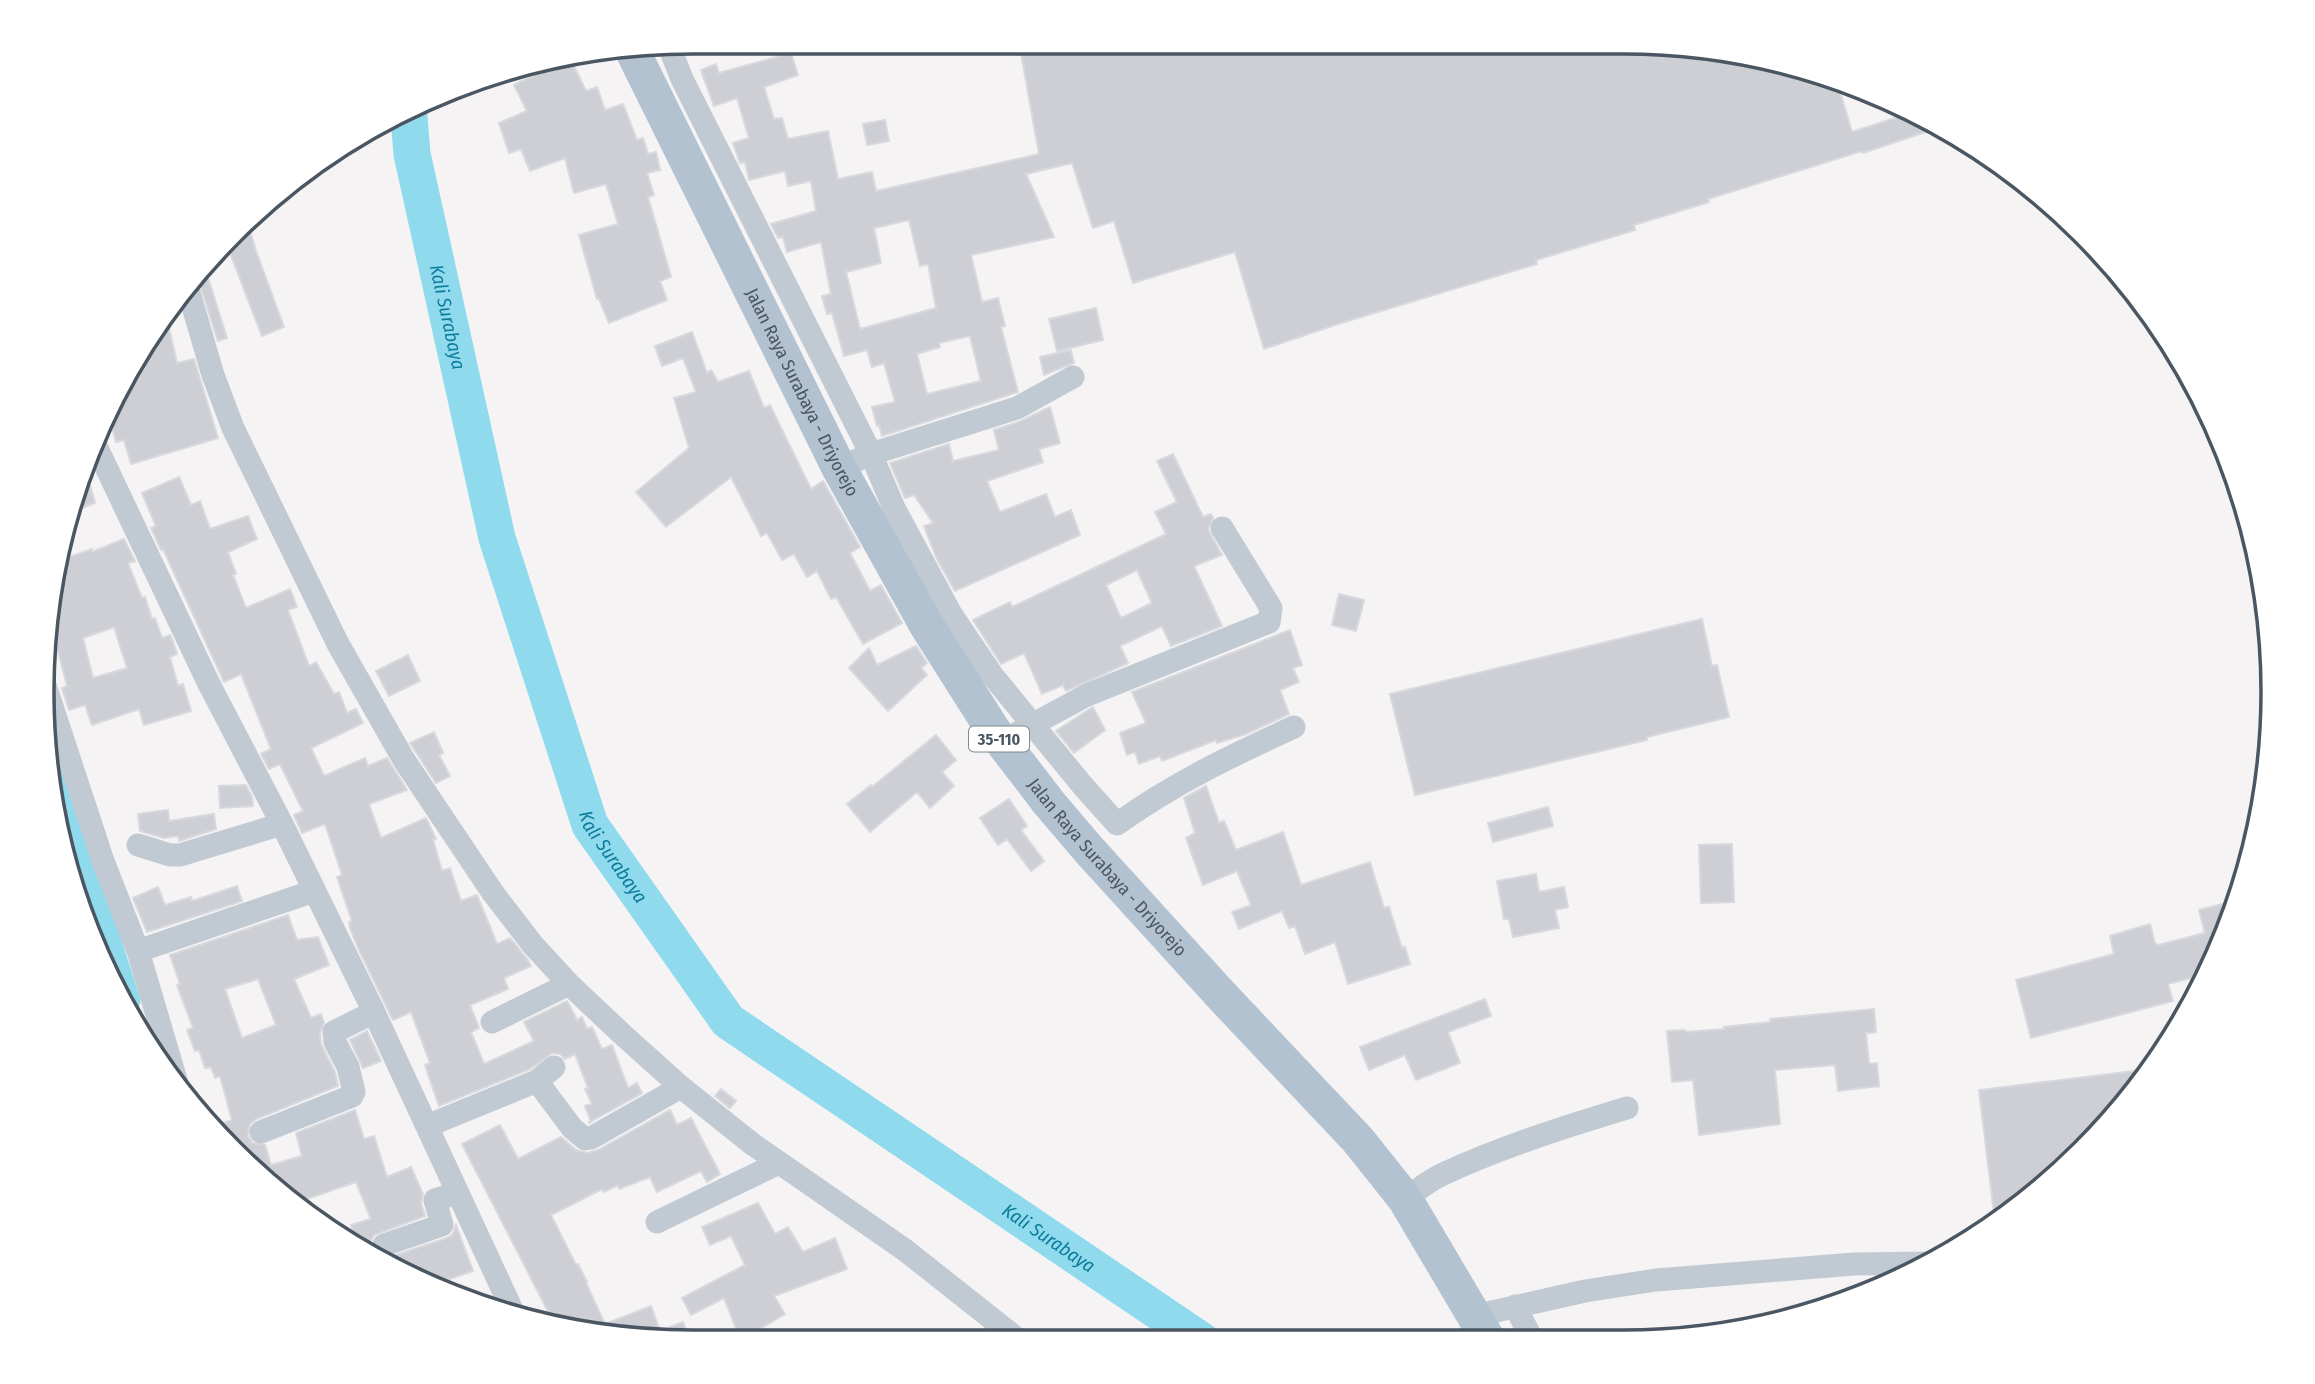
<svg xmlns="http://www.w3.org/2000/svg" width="2315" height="1384" font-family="'Fira Sans Condensed',sans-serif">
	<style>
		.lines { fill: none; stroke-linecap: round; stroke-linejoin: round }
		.canal { stroke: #90daee; stroke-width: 21 }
		.river { stroke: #90daee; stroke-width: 37 }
		.building { fill: #cdcfd5; stroke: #d7d9de; stroke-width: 2; fill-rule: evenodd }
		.street { stroke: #c1cad2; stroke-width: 23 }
		.primary { stroke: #b3c2d1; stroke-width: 35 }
		.labels { text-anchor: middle; stroke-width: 7; stroke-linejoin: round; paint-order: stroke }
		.shield { fill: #fff; stroke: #808990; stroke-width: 2 }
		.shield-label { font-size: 16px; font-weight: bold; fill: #4a5661 }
		.street-label { font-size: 18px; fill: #4a5661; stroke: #fff }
		.water-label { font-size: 19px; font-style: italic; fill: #0c7c9b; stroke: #fff }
		.rim { fill: none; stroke: #4a5661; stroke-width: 3.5 }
	</style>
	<rect width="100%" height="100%" fill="#f5f3f3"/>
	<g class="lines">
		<path class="canal" d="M 54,763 L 130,1001"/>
		<path class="river" id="s1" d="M 409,116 L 412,154 L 497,538 L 590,825 L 728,1021 L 1202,1341"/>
	</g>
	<path class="building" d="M 1019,42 L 1661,43 L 1663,51 L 1680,46 L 1832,77 L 1836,78 L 1852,132 L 1907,114 L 1937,128 L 1863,153 L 1862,151 L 1708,199 L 1709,202 L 1634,225 L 1635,230 L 1536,260 L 1537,264 L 1341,323 L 1264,349 L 1235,252 L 1133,283 L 1114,221 L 1093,228 L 1072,163 L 1026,174 L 1054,237 L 971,255 L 982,302 L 998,298 L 1005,326 L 1001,327 L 1018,392 L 882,436 L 879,425 L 877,426 L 872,407 L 895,402 L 884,363 L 872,367 L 867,350 L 844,356 L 832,313 L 827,314 L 822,296 L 831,294 L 821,242 L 787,252 L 783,237 L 778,238 L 771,224 L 816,211 L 811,181 L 788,186 L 785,171 L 749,180 L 745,162 L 740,163 L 733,143 L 749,138 L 737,98 L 714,106 L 701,70 L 716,64 L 719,73 L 791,53 L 798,75 L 764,87 L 774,119 L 782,118 L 788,139 L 828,131 L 838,179 L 872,172 L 876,191 L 1039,154 ZM 909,220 L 920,266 L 928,264 L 936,308 L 860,329 L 846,272 L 881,263 L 874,228 ZM 970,336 L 981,381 L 927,394 L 917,354 L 940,347 L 939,343 Z
		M 572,62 L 586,91 L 597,87 L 605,110 L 623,104 L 637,140 L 643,138 L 648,154 L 656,152 L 660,170 L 647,173 L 654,195 L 648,197 L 671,277 L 660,281 L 667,300 L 609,323 L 599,299 L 597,299 L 579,235 L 618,224 L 606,184 L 574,193 L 565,158 L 530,171 L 521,149 L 509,153 L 499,123 L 527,111 L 514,85 L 554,65 Z
		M 885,120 L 889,141 L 867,145 L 863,124 Z
		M 248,224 L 256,251 L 284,327 L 262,336 L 227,245 Z
		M 205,268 L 227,338 L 218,341 L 197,276 Z
		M 1096,308 L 1103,340 L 1057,351 L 1049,319 Z
		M 166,315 L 177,363 L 194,359 L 218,438 L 131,464 L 124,440 L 116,442 L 110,421 Z
		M 692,332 L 707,373 L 711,370 L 718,382 L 749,371 L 764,408 L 770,405 L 811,489 L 823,481 L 860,547 L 850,553 L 870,591 L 881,585 L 902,623 L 863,644 L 836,597 L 831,599 L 817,571 L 807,577 L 794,554 L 782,560 L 767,533 L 761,536 L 731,477 L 666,527 L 636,492 L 689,448 L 674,398 L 696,392 L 683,358 L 662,366 L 655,346 Z
		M 1071,350 L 1074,363 L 1044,375 L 1040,357 Z
		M 1050,407 L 1060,443 L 1039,449 L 1043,462 L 987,481 L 1000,512 L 1046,494 L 1055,517 L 1071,510 L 1080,535 L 955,591 L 937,559 L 924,526 L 933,523 L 914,495 L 905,498 L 890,463 L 949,444 L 953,461 L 999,450 L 994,430 L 1021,421 Z
		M 1173,454 L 1203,517 L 1211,514 L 1213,518 L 1208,529 L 1222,555 L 1194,566 L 1222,626 L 1171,646 L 1162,626 L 1120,646 L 1128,663 L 1066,691 L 1063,685 L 1042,694 L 1024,653 L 1001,664 L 973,620 L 1010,602 L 1012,607 L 1166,534 L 1155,512 L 1177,502 L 1157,461 ZM 1137,570 L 1152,603 L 1121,618 L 1106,585 Z
		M 85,468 L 95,503 L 72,512 L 76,483 Z
		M 179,477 L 191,505 L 200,501 L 210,529 L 248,516 L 257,539 L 228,552 L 236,574 L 233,575 L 246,608 L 290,589 L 297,607 L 288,610 L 309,666 L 316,662 L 334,694 L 339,692 L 347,713 L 356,709 L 363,723 L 311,748 L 324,776 L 365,758 L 368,766 L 387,758 L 407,790 L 369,804 L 381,838 L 426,818 L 436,839 L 433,840 L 442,871 L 450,868 L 461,901 L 477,895 L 497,944 L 510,938 L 528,960 L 531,966 L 504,978 L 508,989 L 470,1005 L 479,1028 L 471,1032 L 484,1064 L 534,1041 L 524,1022 L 567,1001 L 577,1020 L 582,1017 L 587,1029 L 592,1027 L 602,1049 L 612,1045 L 628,1088 L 637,1083 L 642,1093 L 588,1123 L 591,1122 L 585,1106 L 592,1104 L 585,1089 L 588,1088 L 575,1054 L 565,1059 L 560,1054 L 552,1053 L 530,1069 L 439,1106 L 425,1065 L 430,1063 L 411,1012 L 393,1020 L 358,948 L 350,928 L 349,922 L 352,921 L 337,877 L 342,875 L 325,824 L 302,833 L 294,815 L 303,811 L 280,764 L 269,769 L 261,754 L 271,749 L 241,674 L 224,682 L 163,549 L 161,550 L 151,528 L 156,526 L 142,493 Z
		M 124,539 L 135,561 L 128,563 L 142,598 L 145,597 L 152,619 L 155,618 L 162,638 L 170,635 L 172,639 L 177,654 L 170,657 L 178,686 L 183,684 L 191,711 L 144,725 L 139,709 L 92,725 L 85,705 L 69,710 L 62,688 L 67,686 L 58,651 L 54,652 L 51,640 L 64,559 L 92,549 L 92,552 ZM 114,627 L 127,668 L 93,678 L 83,638 Z
		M 1339,594 L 1364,600 L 1356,631 L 1332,625 Z
		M 1702,619 L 1712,666 L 1717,665 L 1729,717 L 1647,737 L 1647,740 L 1415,795 L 1390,694 Z
		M 1290,630 L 1302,665 L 1293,668 L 1299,682 L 1280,690 L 1289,714 L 1246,734 L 1217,743 L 1216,740 L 1162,761 L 1160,756 L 1139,764 L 1135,752 L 1127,755 L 1120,733 L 1146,723 L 1132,692 Z
		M 916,646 L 927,663 L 921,668 L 927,675 L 888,711 L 849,668 L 869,648 L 877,665 Z
		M 408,655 L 420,681 L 389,696 L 376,671 Z
		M 1093,707 L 1105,730 L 1074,753 L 1056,731 Z
		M 434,732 L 443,753 L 439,755 L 450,776 L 436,783 L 410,743 Z
		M 936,735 L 956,760 L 942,772 L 954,786 L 930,808 L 917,792 L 870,832 L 847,804 L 871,785 L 872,787 Z
		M 246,785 L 252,797 L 253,806 L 220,808 L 219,786 Z
		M 1206,786 L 1219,823 L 1224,821 L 1236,850 L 1283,832 L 1301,885 L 1370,862 L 1384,908 L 1389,907 L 1402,948 L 1405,947 L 1410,964 L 1348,984 L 1335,942 L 1305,954 L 1295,926 L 1289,928 L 1282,911 L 1239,929 L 1232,912 L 1251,905 L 1237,871 L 1203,885 L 1186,838 L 1195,833 L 1184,798 Z
		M 1009,799 L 1027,826 L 1021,830 L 1044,861 L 1031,871 L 1007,839 L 998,845 L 980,818 Z
		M 1548,807 L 1553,826 L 1493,842 L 1488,823 Z
		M 168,810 L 169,821 L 214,814 L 216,829 L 179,841 L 178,836 L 164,838 L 140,831 L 138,814 Z
		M 1732,844 L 1734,902 L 1701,903 L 1699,845 Z
		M 1536,874 L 1539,892 L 1564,887 L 1568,907 L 1555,910 L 1559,928 L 1513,937 L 1509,919 L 1504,919 L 1497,881 Z
		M 237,886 L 242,901 L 147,932 L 133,898 L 158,887 L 165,905 L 191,897 L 192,901 Z
		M 2235,901 L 2223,941 L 2206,974 L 2168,984 L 2173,1001 L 2031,1038 L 2016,980 L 2114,954 L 2110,936 L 2150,924 L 2155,943 L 2158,945 L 2205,933 L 2199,910 Z
		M 288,915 L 297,940 L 318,937 L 329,965 L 294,979 L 311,1018 L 321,1014 L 324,1023 L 320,1033 L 321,1044 L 335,1072 L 338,1086 L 256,1119 L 250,1124 L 248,1136 L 253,1143 L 265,1145 L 271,1165 L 302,1156 L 296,1133 L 355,1110 L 364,1139 L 374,1136 L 387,1177 L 411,1167 L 423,1194 L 421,1203 L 425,1216 L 374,1235 L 370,1243 L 373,1253 L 358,1246 L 351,1225 L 371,1219 L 356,1182 L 298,1202 L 217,1125 L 232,1120 L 220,1076 L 215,1078 L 211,1067 L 205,1068 L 199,1050 L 195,1051 L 187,1030 L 193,1028 L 177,985 L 180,984 L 170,955 ZM 258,979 L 276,1025 L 242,1038 L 225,989 Z
		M 1485,999 L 1491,1016 L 1448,1032 L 1460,1063 L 1416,1080 L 1405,1055 L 1369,1070 L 1360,1047 Z
		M 1874,1009 L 1876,1032 L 1866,1033 L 1869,1064 L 1877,1063 L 1879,1086 L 1838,1091 L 1835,1065 L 1775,1070 L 1780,1124 L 1699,1135 L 1693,1080 L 1672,1082 L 1667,1031 L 1685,1030 L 1686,1032 L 1724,1029 L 1724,1027 L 1771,1022 L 1770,1019 Z
		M 367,1031 L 381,1061 L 363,1068 L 350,1040 Z
		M 2150,1069 L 2052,1180 L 1995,1222 L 1979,1090 Z
		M 721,1089 L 736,1101 L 730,1108 L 715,1096 Z
		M 670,1110 L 677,1125 L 691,1118 L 720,1174 L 707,1182 L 701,1171 L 657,1192 L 650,1177 L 619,1189 L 618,1185 L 604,1192 L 602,1189 L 551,1215 L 576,1265 L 578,1264 L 587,1282 L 586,1283 L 605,1324 L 651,1306 L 660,1331 L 683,1322 L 690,1341 L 649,1341 L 553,1321 L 462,1144 L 500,1125 L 518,1159 L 561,1137 L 576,1150 L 587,1153 L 598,1150 Z
		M 758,1203 L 775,1234 L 788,1227 L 803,1252 L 835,1238 L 847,1269 L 774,1296 L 785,1314 L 758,1330 L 739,1336 L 724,1298 L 691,1315 L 682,1298 L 745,1265 L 731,1236 L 710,1245 L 702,1227 Z
		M 456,1225 L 473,1271 L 436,1284 L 384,1259 L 447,1238 L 453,1234 Z"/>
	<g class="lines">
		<path class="street" d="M 669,46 L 682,79 L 871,454 L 894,508 L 951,614 L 992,675 L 1083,786 L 1117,824 C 1174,783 1231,756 1294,727
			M 187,286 L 213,375 L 233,428 L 338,644 L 404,760 L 493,893 L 533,945 L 569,984 L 623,1035 L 681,1087 L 751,1143 L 905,1250 L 1020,1341
			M 96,446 L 209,684 L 282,824 L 372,1008 L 514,1314
			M 839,468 L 871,454 L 1017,408 L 1073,377
			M 44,682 L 103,861 L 138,951 L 179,1090
			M 1019,732 L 1087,695 L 1269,622 L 1271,608 L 1222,528
			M 138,845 L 170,855 L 180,855 L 282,824
			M 138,951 L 314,891
			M 492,1022 L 569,984
			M 537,1081 L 572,1128 L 585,1139 L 591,1138 L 681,1087
			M 427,1126 L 537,1081 L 554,1067
			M 261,1132 L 352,1096 L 354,1092 L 348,1067 L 335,1042 L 334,1032 L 374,1012
			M 1405,1199 C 1417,1191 1428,1181 1441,1175 C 1501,1147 1564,1127 1627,1108
			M 657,1222 L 779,1163
			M 384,1245 L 442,1225 L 435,1200 L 457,1193
			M 1515,1306 L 1533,1341
			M 1474,1316 L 1585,1291 L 1656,1280 L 1854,1264 L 1930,1263"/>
		<path class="primary" id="s2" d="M 633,52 L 839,468 L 927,626 L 993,730 L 1049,803 L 1089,850 L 1221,995 L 1358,1140 L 1405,1199 L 1489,1341"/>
	</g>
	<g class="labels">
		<rect class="shield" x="969" y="726.5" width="60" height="25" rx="5"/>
		<g class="shield-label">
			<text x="999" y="745">35-110</text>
		</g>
		<g class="street-label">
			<text dy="6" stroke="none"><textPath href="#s2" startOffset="380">Jalan Raya Surabaya - Driyorejo</textPath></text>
			<text dy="6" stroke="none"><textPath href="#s2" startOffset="947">Jalan Raya Surabaya - Driyorejo</textPath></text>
		</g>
		<g class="water-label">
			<text dy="7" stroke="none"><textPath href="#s1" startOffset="205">Kali Surabaya</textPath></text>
			<text dy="7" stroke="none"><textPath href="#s1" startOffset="772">Kali Surabaya</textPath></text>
			<text dy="7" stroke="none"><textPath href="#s1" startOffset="1360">Kali Surabaya</textPath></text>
		</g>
	</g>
	<path d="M0 0H2315V1384H0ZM692 54H1623A638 638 0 0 1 2261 692V692A638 638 0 0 1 1623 1330H692A638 638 0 0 1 54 692V692A638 638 0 0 1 692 54Z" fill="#fff" fill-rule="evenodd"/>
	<path class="rim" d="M692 54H1623A638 638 0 0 1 2261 692V692A638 638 0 0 1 1623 1330H692A638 638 0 0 1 54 692V692A638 638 0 0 1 692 54Z"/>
</svg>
